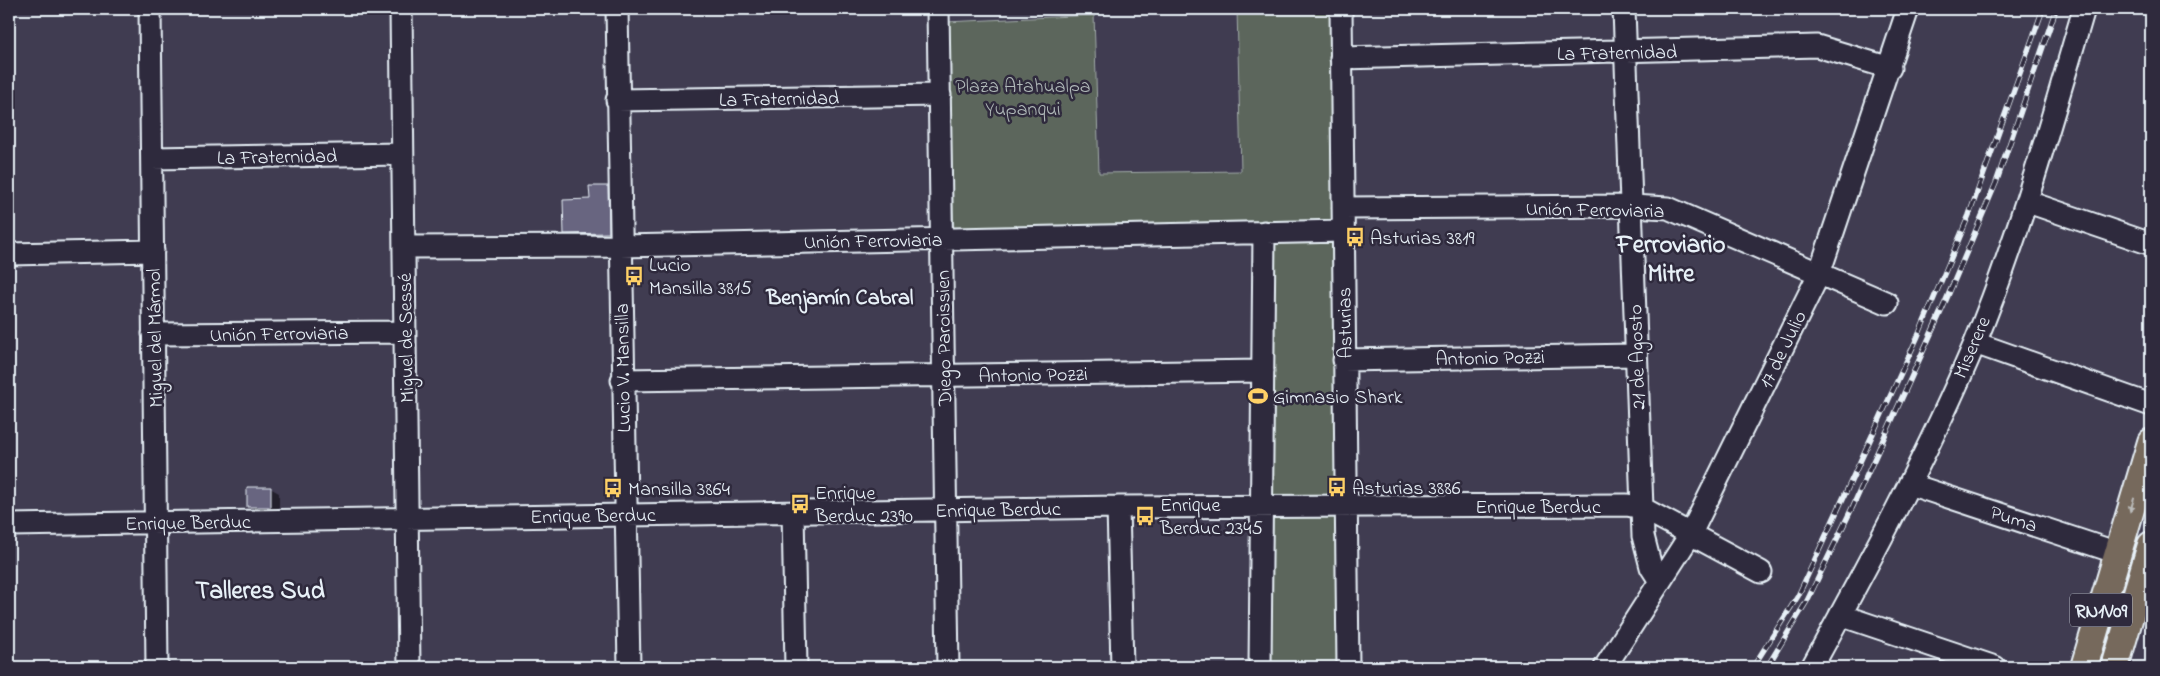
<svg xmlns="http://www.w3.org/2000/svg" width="2160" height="676" font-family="'Indie Flower',sans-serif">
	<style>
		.green { fill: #5c665b; stroke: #a2acaa }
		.shadow { fill: #0007 }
		.building { fill: #686580; stroke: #e8f1f8 }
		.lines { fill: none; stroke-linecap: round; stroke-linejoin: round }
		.minor-casing { stroke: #e8f1f8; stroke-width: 25 }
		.major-casing { stroke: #e8f1f8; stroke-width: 30 }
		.minor { stroke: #2f2a3d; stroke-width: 21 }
		.major { stroke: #76695c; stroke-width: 26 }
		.rail-casing { stroke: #e8f1f8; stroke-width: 5.5 }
		.rail { stroke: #2f2a3d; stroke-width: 4; stroke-dasharray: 11; stroke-linecap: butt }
		.oneway { fill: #babbba }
		.labels { text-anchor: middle; stroke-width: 5; stroke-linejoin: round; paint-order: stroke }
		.shield { fill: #2f2a3d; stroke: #b0b5c0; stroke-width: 1 }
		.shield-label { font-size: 19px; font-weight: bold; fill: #e8f1f8 }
		.street-label { font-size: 20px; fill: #e8f1f8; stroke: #2f2a3d }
		.park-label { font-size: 20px; fill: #b0b9b9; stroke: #2f2a3d }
		.poi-label { font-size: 20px; fill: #e8f1f8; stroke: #2f2a3d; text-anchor: start }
		.quarter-label { font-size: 22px; font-weight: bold; fill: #e8f1f8; stroke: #2f2a3d }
		.district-label { font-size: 25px; font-weight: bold; fill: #e8f1f8; stroke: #2f2a3d }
	</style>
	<rect width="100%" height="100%" fill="#403c51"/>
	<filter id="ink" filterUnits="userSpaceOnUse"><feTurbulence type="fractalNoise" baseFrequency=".02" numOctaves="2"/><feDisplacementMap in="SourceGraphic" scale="10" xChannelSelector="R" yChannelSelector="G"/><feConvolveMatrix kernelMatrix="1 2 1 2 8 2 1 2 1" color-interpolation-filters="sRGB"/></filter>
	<g filter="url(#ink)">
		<path class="green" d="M 1237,9 L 1338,9 L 1340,228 L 954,234 L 946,22 L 1094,15 L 1099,173 L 1241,171 Z
			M 1268,236 L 1339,236 L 1341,497 L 1265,500 Z
			M 1341,515 L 1342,667 L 1264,667 L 1266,519 Z"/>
		<path class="shadow" d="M 607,187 L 621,195 L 622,241 L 579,241 L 565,233 L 591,200 Z
			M 270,488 L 279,493 L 279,511 L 258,511 L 249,506 Z"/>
		<path class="building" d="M 589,186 L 608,186 L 609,233 L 564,234 L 563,200 L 590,199 Z
			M 247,487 L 271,487 L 271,507 L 247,507 Z"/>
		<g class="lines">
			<defs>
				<path id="minor" d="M 150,9 L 157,667
					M 401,9 L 409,667
					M 617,9 L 629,667
					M 938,9 L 948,667
					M 1341,9 L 1348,667
					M 1624,9 L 1643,536 L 1651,567 L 1660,581
					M 1341,58 L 1817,46 L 1890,68
					M 617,100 L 940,95
					M 152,158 L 402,154
					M 2028,202 L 2151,244
					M 1343,208 L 1632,206 L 1668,208 L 1887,303
					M 404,247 L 620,246 L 1343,231
					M 9,254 L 153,251
					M 153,334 L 405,332
					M 1975,343 L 2151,405
					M 1344,360 L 1635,355
					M 622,380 L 1263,371
					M 1909,484 L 2118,553
					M 1118,507 L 1122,667
					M 793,512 L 796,667
					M 9,525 L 1118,507 L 1627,505 L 1642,508 L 1761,572
					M 1840,615 L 1995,667
					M 1260,667 L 1264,232
					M 1605,667 L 1690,535 L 1819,274 L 1908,9
					M 1812,667 C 1870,561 1928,454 1975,343 C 2020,234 2051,121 2084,9"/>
				<path id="major" d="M 2084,667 L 2151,442
					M 2115,667 L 2151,545"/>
			</defs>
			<use href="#minor" class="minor-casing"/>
			<use href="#major" class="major-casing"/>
			<use href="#minor" class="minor"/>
			<use href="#major" class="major"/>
			<defs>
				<path id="rail" d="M 1753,667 L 1798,596 L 1918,336 L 1969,215 L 2043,9
					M 1767,667 L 1807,601 L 1853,506 L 1944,305 L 1996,183 L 2056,9"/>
			</defs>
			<use href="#rail" class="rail-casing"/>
			<use href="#rail" class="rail"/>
		</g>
		<defs><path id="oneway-solid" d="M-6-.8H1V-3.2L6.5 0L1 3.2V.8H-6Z" transform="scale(1.25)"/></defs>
		<use class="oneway" href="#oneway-solid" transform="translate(2132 505) rotate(107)"/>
	</g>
	<defs>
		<symbol id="bus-bare" viewBox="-9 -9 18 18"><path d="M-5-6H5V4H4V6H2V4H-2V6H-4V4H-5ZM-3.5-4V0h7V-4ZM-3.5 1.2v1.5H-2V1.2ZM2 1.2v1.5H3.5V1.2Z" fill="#ffd166" stroke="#2f2a3d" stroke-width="2.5" paint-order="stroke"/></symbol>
		<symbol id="stadium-bare" viewBox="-9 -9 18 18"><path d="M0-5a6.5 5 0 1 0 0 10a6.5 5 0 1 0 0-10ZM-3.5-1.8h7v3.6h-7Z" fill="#ffd166" stroke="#2f2a3d" stroke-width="2.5" paint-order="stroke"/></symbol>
	</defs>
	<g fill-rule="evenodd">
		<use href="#bus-bare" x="1341" y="223" width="28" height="28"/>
		<use href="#bus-bare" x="620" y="262" width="28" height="28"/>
		<use href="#stadium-bare" x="1244" y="382" width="28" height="28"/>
		<use href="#bus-bare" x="1323" y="473" width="28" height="28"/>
		<use href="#bus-bare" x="599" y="474" width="28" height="28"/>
		<use href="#bus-bare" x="786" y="490" width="28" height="28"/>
		<use href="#bus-bare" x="1131" y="502" width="28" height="28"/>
	</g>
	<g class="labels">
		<rect class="shield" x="2070" y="593.5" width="62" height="33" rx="4"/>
		<g class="shield-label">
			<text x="2101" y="617">RN1V09</text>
		</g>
		<g class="street-label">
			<text transform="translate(1617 52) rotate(-1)" y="7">La Fraternidad</text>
			<text transform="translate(779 98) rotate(-1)" y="7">La Fraternidad</text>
			<text transform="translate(277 156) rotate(-1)" y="7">La Fraternidad</text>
			<text transform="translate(1595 209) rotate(1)" y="7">Unión Ferroviaria</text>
			<text transform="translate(873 240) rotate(-1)" y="7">Unión Ferroviaria</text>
			<text transform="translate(1344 323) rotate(-91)" y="7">Asturias</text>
			<text transform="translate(279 333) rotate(-1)" y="7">Unión Ferroviaria</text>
			<text transform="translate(154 338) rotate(-91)" y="7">Miguel del Mármol</text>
			<text transform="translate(405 338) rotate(-91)" y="7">Miguel de Sessé</text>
			<text transform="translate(943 338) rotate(-91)" y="7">Diego Paroissien</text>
			<text transform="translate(1971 347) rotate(-67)" y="7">Miserere</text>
			<text transform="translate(1782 349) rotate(-64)" y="7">17 de Julio</text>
			<text transform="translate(1490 357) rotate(-1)" y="7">Antonio Pozzi</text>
			<text transform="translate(1636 357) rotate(-92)" y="7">21 de Agosto</text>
			<text transform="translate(622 368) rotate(-91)" y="7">Lucio V. Mansilla</text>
			<text transform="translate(1033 374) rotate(-1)" y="7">Antonio Pozzi</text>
			<text x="1538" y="513">Enrique Berduc</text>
			<text transform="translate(998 509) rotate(-1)" y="7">Enrique Berduc</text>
			<text transform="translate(593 515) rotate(-1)" y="7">Enrique Berduc</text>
			<text transform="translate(2014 518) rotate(18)" y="7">Puma</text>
			<text transform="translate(188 522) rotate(-1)" y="7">Enrique Berduc</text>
		</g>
		<g class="park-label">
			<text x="1023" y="92">Plaza Atahualpa<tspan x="1023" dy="23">Yupanqui</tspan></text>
		</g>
		<g class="poi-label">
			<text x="1370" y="244">Asturias 3819</text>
			<text x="649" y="271">Lucio<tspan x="649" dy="23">Mansilla 3815</tspan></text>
			<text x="1273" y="403">Gimnasio Shark</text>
			<text x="1352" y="494">Asturias 3886</text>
			<text x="628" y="495">Mansilla 3864</text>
			<text x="815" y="499">Enrique<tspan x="815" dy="23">Berduc 2390</tspan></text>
			<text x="1160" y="511">Enrique<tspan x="1160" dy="23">Berduc 2345</tspan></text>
		</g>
		<g class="quarter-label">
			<text x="840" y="304">Benjamín Cabral</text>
		</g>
		<g class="district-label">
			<text x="1671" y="252">Ferroviario<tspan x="1671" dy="29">Mitre</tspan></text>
			<text x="260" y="598">Talleres Sud</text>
		</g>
	</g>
	<rect width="2160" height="676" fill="none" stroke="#2f2a3d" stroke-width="30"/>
	<rect x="15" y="15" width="2130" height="646" fill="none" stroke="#e8f1f8" stroke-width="2" filter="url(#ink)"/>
</svg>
